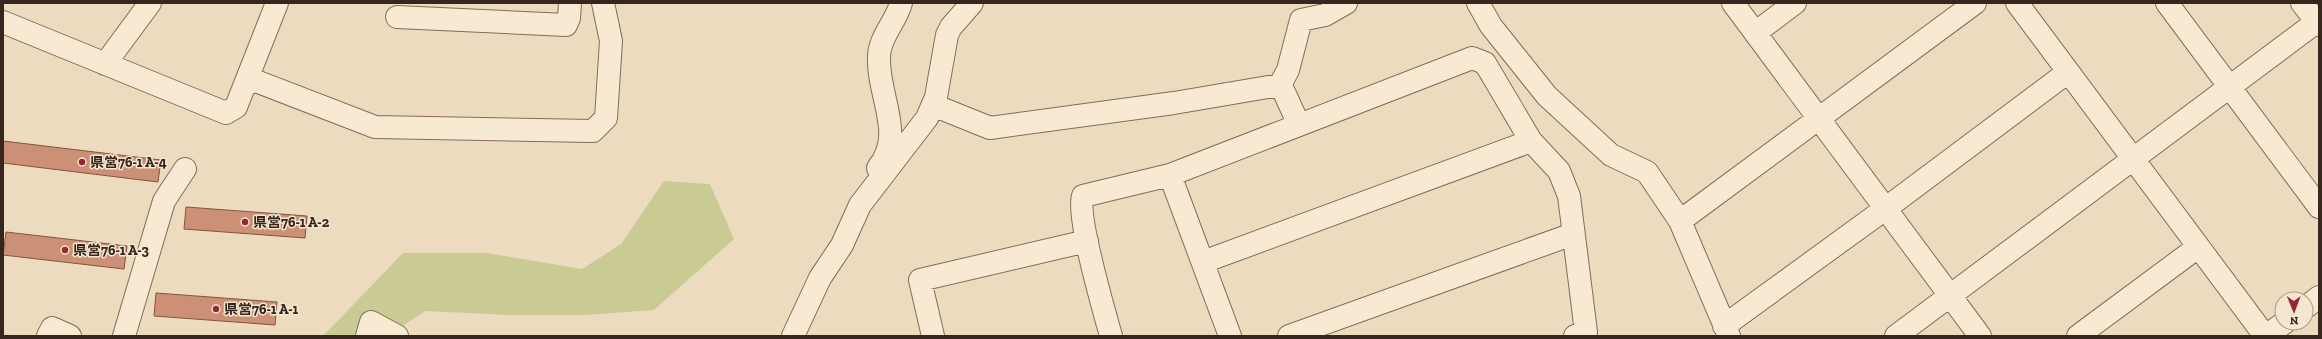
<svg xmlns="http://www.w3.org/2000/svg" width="2322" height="339" font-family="'Zilla Slab','Noto Sans JP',serif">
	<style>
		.green { fill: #cacb94 }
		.building { fill: #cb9076; stroke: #85523f }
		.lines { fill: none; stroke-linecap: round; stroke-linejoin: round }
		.minor-casing { stroke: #866b58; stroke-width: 24 }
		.minor { stroke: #f8e9d3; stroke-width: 22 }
		.poi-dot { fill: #942936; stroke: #f5e6d0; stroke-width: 1.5 }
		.labels { text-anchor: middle; stroke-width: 3; stroke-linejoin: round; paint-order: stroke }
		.poi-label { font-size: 14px; font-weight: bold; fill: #36261d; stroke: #f5e6d0; text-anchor: start }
	</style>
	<rect width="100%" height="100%" fill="#eddbc0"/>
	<path class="green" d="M 664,181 L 710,184 L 734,239 L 654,310 L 586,315 L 509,315 L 425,311 L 387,336 L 323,336 L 403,253 L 487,253 L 582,269 L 621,244 Z"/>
	<path class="building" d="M 3,141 L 161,160 L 158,182 L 3,163 Z
		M 186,207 L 307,216 L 305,238 L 184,229 Z
		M 6,232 L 127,246 L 124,269 L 3,255 Z
		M 156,293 L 277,302 L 275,325 L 154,316 Z"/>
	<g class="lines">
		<defs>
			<path id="minor" d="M 1478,3 L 1491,26 L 1547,96 L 1611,155 L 1647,172 L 1680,221 L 1729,336
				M 1733,3 L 1980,336
				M 2017,3 L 2265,336
				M 2167,3 L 2319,207
				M 2302,3 L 2319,25
				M 397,17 L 566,25 L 569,18 L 570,3
				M 3,22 L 226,113 L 236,107 L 277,3
				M 1755,33 L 1795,3
				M 105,64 L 150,3
				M 248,78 L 375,127 L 593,131 L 606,118 L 611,41 L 603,3
				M 1279,87 L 1288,70 L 1301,20 L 1325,15 L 1346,3
				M 933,105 L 990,128 L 1174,103 L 1268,87 L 1279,87 L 1284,92 L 1299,125
				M 878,168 C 906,134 877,96 879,56 C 880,36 896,22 901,3
				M 1170,175 L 1230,336
				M 1680,221 L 1975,3
				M 1203,262 L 1531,141
				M 2306,307 L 2319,297
				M 1724,326 L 1885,209 L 2068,72
				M 48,336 L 52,328 L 70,336
				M 124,336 L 164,201 L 185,169
				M 367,336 L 371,322 L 397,336
				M 793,336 L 820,278 L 842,245 L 860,205 L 927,118 L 936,97 L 947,35 L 951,27 L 972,3
				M 933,336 L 920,280 L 1087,241
				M 1111,336 C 1104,311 1076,214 1083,196 L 1170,175 L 1472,58 L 1485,63 L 1531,141 L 1559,171 L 1569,196 L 1586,332 L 1575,336
				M 1289,336 L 1573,234
				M 1896,336 L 2319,20
				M 2078,336 L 2198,247
				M 2266,336 L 2284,323"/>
		</defs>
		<use href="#minor" class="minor-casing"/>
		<use href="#minor" class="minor"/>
	</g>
	<g class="poi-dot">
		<circle cx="82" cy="162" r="4"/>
		<circle cx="245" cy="222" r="4"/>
		<circle cx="65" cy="250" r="4"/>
		<circle cx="216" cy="309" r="4"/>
	</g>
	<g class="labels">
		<g class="poi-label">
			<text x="90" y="167">県営76-1 A-4</text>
			<text x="253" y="227">県営76-1 A-2</text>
			<text x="73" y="255">県営76-1 A-3</text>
			<text x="224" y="314">県営76-1 A-1</text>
		</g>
	</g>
	<rect width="2322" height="339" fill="none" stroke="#36261d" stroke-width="8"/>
	<g transform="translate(2294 311) rotate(179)"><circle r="19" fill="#f5e6d0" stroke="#a99988"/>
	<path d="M0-3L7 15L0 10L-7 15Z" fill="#942936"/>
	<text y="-6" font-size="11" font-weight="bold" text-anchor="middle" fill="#36261d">N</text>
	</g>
</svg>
